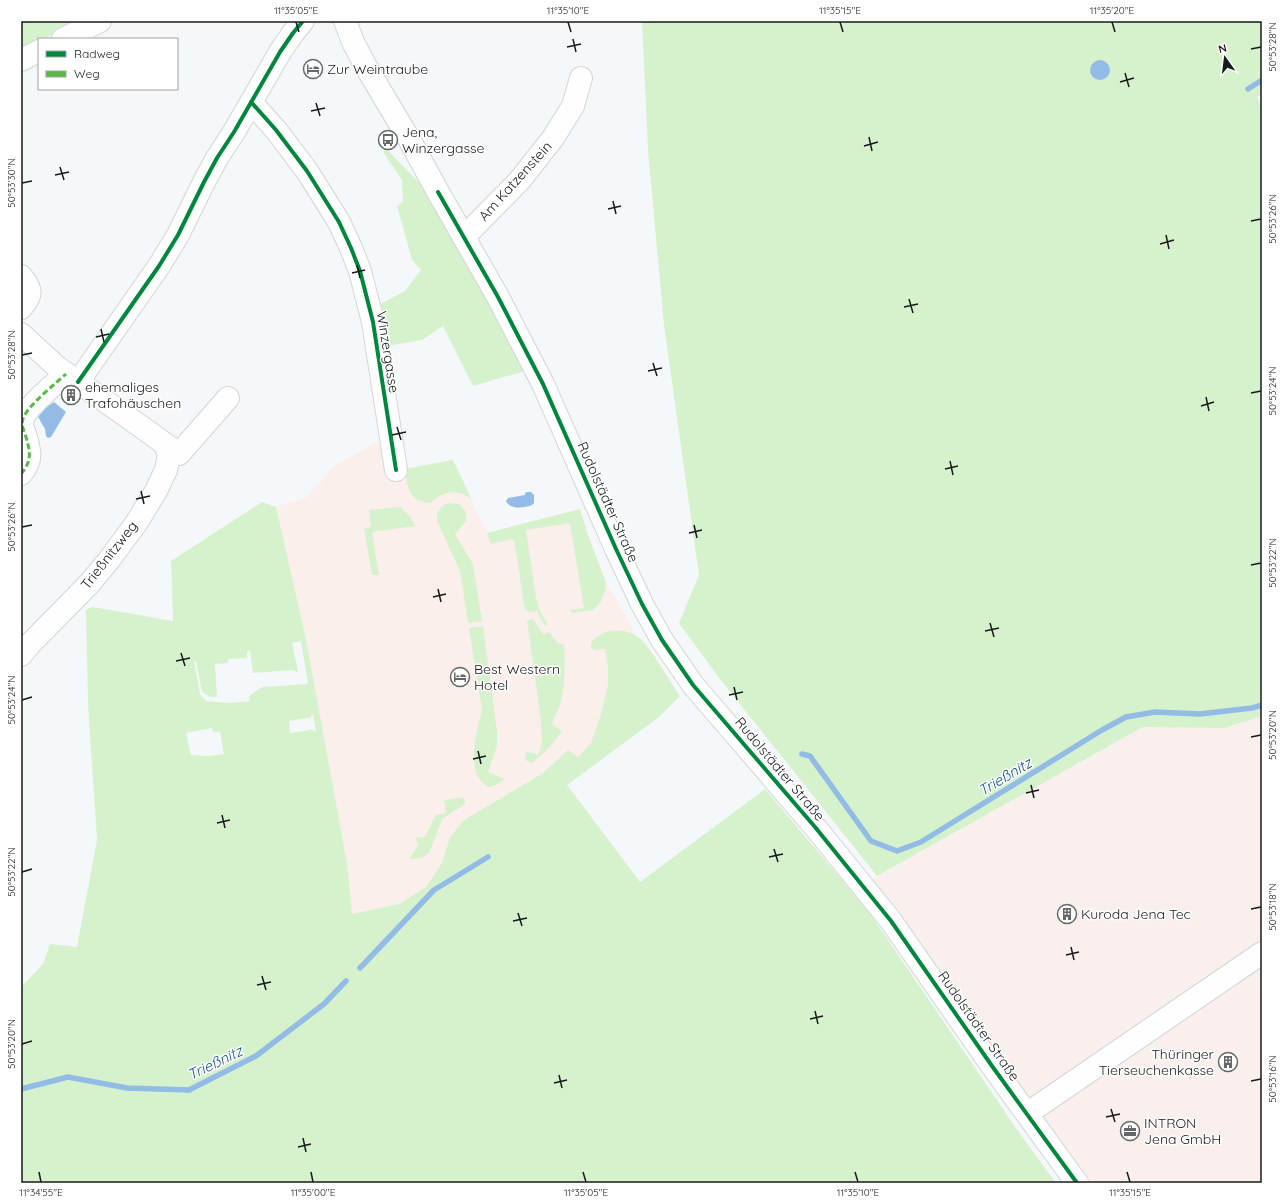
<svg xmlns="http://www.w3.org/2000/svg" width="1283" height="1204" font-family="Quicksand,sans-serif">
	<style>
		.commercial { fill: #faefea }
		.industrial { fill: #f9efed }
		.green { fill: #d6f2cd; fill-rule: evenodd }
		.water { fill: #92bce6 }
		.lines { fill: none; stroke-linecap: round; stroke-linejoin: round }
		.stream { stroke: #92bce6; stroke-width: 5.5 }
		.minor-casing { stroke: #d2d5d6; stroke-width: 24 }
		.minor { stroke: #fefefe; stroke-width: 22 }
		.quiet { stroke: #58b947; stroke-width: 3; stroke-dasharray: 6 3; stroke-linecap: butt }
		.cycleway-casing { stroke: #fff; stroke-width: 6 }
		.cycleway { stroke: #00873e; stroke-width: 4 }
		.ticks { fill: none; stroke: #171a1b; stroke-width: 1.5 }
		.labels { text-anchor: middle; stroke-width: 3; stroke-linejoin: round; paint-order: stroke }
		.poi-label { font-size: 14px; fill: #171a1b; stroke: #fff; text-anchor: start }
		.street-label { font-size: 14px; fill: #171a1b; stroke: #fff }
		.water-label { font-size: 15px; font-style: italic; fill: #14558c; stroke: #fff }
		.neatline { fill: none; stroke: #171a1b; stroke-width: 1.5 }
		.ticks-label { font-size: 10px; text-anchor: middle; fill: #171a1b }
	</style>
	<rect width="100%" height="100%" fill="#f5f8fa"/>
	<path class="commercial" d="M 378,441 L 389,471 L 453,460 L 487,533 L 580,509 L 588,535 L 605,580 L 636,635 L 629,632 L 605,649 L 608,668 L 608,685 L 601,714 L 591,743 L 578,757 L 568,750 L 543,773 L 464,820 L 450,837 L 442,863 L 426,887 L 399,904 L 352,914 L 347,863 L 306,639 L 276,507 L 306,498 L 333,467 Z"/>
	<path class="industrial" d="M 1262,716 L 1262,1183 L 1087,1183 L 1011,1072 L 941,975 L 869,881 L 1143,727 L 1224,728 Z"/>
	<path class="green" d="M 21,21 L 83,21 L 43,39 L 39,39 L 39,41 L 21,49 Z
		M 642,21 L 1262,21 L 1262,94 L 1257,97 L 1262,109 L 1262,716 L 1224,728 L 1143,727 L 877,876 L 720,679 L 679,623 L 699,575 L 664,325 L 648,151 Z
		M 387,149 C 400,164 415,177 427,192 L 501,324 L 525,371 L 473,386 L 443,326 L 422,340 L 388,346 L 380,304 L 405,291 L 421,270 L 412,260 L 397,206 L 403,202 L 402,180 L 383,152 Z
		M 453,460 L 472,500 C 459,488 442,491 431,503 C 408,501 408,489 405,469 Z
		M 262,502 L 276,507 L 306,639 L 347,863 L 352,914 L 399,904 L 426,887 L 442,863 L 450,837 L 464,820 L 543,773 L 568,750 L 578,757 L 591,743 L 601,714 L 608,685 L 608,668 L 605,649 L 595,650 L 591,648 L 591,643 C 596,636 602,633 611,631 C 620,630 629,631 637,636 C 649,644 671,683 680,696 L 659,717 L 567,785 L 640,882 L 765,789 L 869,912 L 1018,1131 L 1056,1183 L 21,1183 L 21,987 L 43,964 L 50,944 L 77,947 L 97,840 L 88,706 L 86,611 L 87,609 L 93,607 L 173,621 L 171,561 ZM 301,641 L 308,684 L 262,687 L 249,696 L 250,701 L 229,703 L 206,701 L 200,694 L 194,661 L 196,661 L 202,692 L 210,697 L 217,697 L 215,664 L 228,663 L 228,659 L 247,658 L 247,651 L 250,651 L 253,673 L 292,670 L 298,672 L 292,643 ZM 313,714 L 316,732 L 310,729 L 310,730 L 290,733 L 289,721 L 308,718 L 309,719 ZM 212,728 L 213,732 L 220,732 L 224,754 L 209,756 L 191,755 L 186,733 Z
		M 448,503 L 459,504 L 466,512 L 466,521 L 455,534 L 473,564 L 482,621 L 468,623 L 460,571 L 437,521 C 436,512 440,506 448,503 Z
		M 401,507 L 411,518 L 415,526 L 372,532 L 379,575 L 372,575 L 364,528 L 371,527 L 369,510 Z
		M 580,509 L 588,535 L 605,580 L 606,588 L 601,602 L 593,610 L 574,613 L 570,611 L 570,610 L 584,608 L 570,523 L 526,530 L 536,597 L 539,609 L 548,625 L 546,626 L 541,620 L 537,611 L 529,612 L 525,610 L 514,539 L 491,544 L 487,533 Z
		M 533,619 L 543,634 L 549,632 L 558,643 L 564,645 C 565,666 566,687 559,707 C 557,713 554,718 552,724 L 562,731 C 553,744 544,754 532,763 L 525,760 L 525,758 L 526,752 L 539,754 L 542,742 L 541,721 L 527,620 Z
		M 483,626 L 497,731 L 497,746 L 488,772 L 505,779 L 496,785 L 489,787 C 463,774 477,732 482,710 L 481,703 L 469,628 Z
		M 464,797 L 465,804 L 442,819 L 430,851 C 425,857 417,861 410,858 L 419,844 L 417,843 L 416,838 L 425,837 L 436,815 L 446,813 L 444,800 Z"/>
	<path class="water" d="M1090 70a10 10 0 1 1 20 0a10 10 0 1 1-20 0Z
		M 54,402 L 66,412 L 51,437 L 48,438 L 46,436 L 45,429 L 38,417 L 47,407 Z
		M 527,492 L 531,492 L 534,495 L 534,503 L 532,505 C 525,508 510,510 506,501 L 508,498 L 525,495 L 525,493 Z"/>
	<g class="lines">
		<path class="stream" d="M 1248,89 L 1262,80
			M 802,754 L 810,756 L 871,841 L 897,851 L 921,842 L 1102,730 L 1126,717 L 1155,712 L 1200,714 L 1252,708 L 1262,705
			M 360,968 L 434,890 L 488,857
			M 21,1089 L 68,1077 L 127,1088 L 189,1090 L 256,1056 L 324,1004 L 346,981"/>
		<defs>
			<path id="minor" d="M 345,21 L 353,42 L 365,65 L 409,139 L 438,192 L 498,297 L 543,384 L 616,549 L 642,604 L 662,640 L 693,685 L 815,827 L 891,921 L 992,1066 L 1077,1183
				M 63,39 L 100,21
				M 21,60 L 39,51
				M 251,102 L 276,130 L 307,171 L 339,222 L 351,248 L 360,271 L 373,322 L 396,470
				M 464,237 L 520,180 L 553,138 L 573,106 L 581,78
				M 21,276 C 32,289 33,295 21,308
				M 21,334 L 57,367 L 136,423 L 179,454 L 228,398
				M 78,382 L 159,266 L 178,235 L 204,182 L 217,158 L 234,132 L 280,52 L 293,33 L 303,21
				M 21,474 C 33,460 30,450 25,434 C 23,429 21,424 23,419 C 26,407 56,383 66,374
				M 21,655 L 30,644 L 89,584 L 109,560 L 137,522 L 156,491 L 166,470 L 169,455 L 166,447 L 162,442
				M 1028,1113 L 1262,953"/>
		</defs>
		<use href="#minor" class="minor-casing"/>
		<use href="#minor" class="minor"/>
		<path class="quiet" d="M 21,474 C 33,460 30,450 25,434 C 23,429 21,424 23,419 C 26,407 56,383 66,374"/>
		<defs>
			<path id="cycleway" d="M 251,102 L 276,130 L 307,171 L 339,222 L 351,248 L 360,271 L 373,322 L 396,470
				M 438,192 L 498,297 L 543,384 L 616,549 L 642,604 L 662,640 L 693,685 L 815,827 L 891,921 L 992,1066 L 1077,1183
				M 78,382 L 159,266 L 178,235 L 204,182 L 217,158 L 234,132 L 280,52 L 293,33 L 303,21"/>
		</defs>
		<use href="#cycleway" class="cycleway-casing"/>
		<use href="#cycleway" class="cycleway"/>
	</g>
	<path class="ticks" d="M 296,22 L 299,32M 568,22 L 571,32M 840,22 L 843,32M 1112,22 L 1115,32M 573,39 L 576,52M 567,47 L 581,44M 1251,49 L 1261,47M 1125,73 L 1129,87M 1120,82 L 1134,78M 316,103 L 320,116M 311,111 L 325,108M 869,137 L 872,151M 864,146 L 878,142M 60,167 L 64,180M 55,175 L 69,172M 22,183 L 32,181M 613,201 L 616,214M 608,209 L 621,206M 1251,221 L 1261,219M 1166,235 L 1169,249M 1160,244 L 1174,240M 357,265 L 360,278M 352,273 L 365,270M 909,299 L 913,313M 904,307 L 918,304M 101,329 L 104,342M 96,337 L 109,334M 22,355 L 32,353M 653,363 L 657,376M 648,371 L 662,368M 1251,393 L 1261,391M 1206,397 L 1209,411M 1201,406 L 1214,402M 397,427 L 401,440M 392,435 L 406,432M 950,461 L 953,475M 945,469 L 958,466M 141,491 L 144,504M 136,499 L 150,496M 694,525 L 697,538M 22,527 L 32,525M 689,533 L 702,530M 1251,565 L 1261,563M 438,589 L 441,602M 433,597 L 446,594M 990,623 L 994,637M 985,631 L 999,628M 181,653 L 185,666M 176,661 L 190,658M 734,687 L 737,700M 729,695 L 743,692M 22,700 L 32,697M 1251,737 L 1261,735M 478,751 L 481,764M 473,759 L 486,756M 1031,785 L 1034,798M 1026,793 L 1039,790M 222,815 L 225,828M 217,823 L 230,820M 774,849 L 778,862M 769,857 L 783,854M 22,872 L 32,869M 1251,909 L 1261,907M 518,913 L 522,926M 513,921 L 527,918M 1071,947 L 1074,960M 1066,955 L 1079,952M 262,976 L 266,990M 257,985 L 271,982M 815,1011 L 818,1024M 810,1019 L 823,1016M 22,1044 L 32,1041M 559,1075 L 562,1088M 1251,1081 L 1261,1079M 554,1083 L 567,1080M 1111,1109 L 1115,1122M 1106,1117 L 1120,1114M 303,1138 L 306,1152M 298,1147 L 311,1144M 39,1172 L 41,1182M 311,1172 L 313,1182M 583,1172 L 586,1182M 855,1172 L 858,1182M 1127,1172 L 1130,1182"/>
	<defs>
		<symbol id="hotel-ring" viewBox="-11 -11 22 22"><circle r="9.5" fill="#fff" stroke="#656869" stroke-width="1.5"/><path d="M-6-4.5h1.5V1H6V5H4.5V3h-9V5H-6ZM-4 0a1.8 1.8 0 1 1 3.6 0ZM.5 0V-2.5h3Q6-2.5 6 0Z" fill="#656869"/></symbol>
		<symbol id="bus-ring" viewBox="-11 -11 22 22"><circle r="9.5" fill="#fff" stroke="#656869" stroke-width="1.5"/><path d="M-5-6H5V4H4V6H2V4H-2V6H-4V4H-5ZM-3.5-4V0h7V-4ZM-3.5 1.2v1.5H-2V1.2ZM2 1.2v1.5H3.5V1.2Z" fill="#656869"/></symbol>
		<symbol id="building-ring" viewBox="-11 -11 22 22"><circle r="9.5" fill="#fff" stroke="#656869" stroke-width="1.5"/><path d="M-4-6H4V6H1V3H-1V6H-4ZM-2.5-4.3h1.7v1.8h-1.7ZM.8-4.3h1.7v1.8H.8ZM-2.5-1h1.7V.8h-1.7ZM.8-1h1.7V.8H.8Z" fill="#656869"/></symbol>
		<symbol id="office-ring" viewBox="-11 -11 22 22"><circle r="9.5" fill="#fff" stroke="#656869" stroke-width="1.5"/><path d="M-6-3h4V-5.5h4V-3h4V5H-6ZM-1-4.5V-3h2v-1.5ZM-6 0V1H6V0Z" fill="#656869"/></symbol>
	</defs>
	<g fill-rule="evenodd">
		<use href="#hotel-ring" x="302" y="58" width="22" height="22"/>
		<use href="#bus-ring" x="377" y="129" width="22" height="22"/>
		<use href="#building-ring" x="60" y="384" width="22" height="22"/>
		<use href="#hotel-ring" x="449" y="666" width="22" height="22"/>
		<use href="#building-ring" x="1056" y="903" width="22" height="22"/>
		<use href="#building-ring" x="1217" y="1051" width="22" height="22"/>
		<use href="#office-ring" x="1119" y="1120" width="22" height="22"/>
	</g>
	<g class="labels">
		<g class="poi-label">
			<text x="327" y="74">Zur Weintraube</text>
			<text x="402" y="137">Jena,<tspan x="402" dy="16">Winzergasse</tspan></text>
			<text x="85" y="392">ehemaliges<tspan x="85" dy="16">Trafohäuschen</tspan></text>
			<text x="474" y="674">Best Western<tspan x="474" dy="16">Hotel</tspan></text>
			<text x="1081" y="919">Kuroda Jena Tec</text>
			<text x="1214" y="1059" text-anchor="end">Thüringer<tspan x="1214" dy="16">Tierseuchenkasse</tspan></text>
			<text x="1144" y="1128">INTRON<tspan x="1144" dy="16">Jena GmbH</tspan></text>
		</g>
		<g class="street-label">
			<text transform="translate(515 181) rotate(-48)" y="5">Am Katzenstein</text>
			<text transform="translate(388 352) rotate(81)" y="5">Winzergasse</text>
			<text transform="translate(608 502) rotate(66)" y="5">Rudolstädter Straße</text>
			<text transform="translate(109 555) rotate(-52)" y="5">Trießnitzweg</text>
			<text transform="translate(780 769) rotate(50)" y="5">Rudolstädter Straße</text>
			<text transform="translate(979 1026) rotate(55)" y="5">Rudolstädter Straße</text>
		</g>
		<g class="water-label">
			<text transform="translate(1005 777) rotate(-31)" y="5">Trießnitz</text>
			<text transform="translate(215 1063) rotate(-26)" y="5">Trießnitz</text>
		</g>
	</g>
	<rect width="1283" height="1204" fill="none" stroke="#ffffff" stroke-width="44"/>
	<rect x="38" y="38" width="140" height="52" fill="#ffffff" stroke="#a2a3a4"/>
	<rect x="46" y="51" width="20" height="6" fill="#00873e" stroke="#a2a3a4"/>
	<text x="74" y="58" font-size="12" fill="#171a1b">Radweg</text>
	<rect x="46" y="71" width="20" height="6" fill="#58b947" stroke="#a2a3a4"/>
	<text x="74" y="78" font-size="12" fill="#171a1b">Weg</text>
	<g transform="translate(1225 58) rotate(346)" stroke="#ffffff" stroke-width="3" paint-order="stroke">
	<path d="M0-3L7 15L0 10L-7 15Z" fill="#171a1b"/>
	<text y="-6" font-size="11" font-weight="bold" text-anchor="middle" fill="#171a1b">N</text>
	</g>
	<rect x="22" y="22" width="1239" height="1160" class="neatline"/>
	<g class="ticks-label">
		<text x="296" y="14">11°35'05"E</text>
		<text x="568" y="14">11°35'10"E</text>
		<text x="840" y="14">11°35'15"E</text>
		<text x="1112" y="14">11°35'20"E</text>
		<text transform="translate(1272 47) rotate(-90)" y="4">50°53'28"N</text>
		<text transform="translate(11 183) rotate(-90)" y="4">50°53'30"N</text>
		<text transform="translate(1272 219) rotate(-90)" y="4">50°53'26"N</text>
		<text transform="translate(11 355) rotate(-90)" y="4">50°53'28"N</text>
		<text transform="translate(1272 391) rotate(-90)" y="4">50°53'24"N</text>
		<text transform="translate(11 527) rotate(-90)" y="4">50°53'26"N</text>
		<text transform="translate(1272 563) rotate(-90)" y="4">50°53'22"N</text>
		<text transform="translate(11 700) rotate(-90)" y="4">50°53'24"N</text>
		<text transform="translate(1272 735) rotate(-90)" y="4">50°53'20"N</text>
		<text transform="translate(11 872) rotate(-90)" y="4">50°53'22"N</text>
		<text transform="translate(1272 907) rotate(-90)" y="4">50°53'18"N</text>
		<text transform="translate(11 1044) rotate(-90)" y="4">50°53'20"N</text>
		<text transform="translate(1272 1079) rotate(-90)" y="4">50°53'16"N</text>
		<text x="41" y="1196">11°34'55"E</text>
		<text x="313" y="1196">11°35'00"E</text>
		<text x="586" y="1196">11°35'05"E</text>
		<text x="858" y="1196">11°35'10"E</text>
		<text x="1130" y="1196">11°35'15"E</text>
	</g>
</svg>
